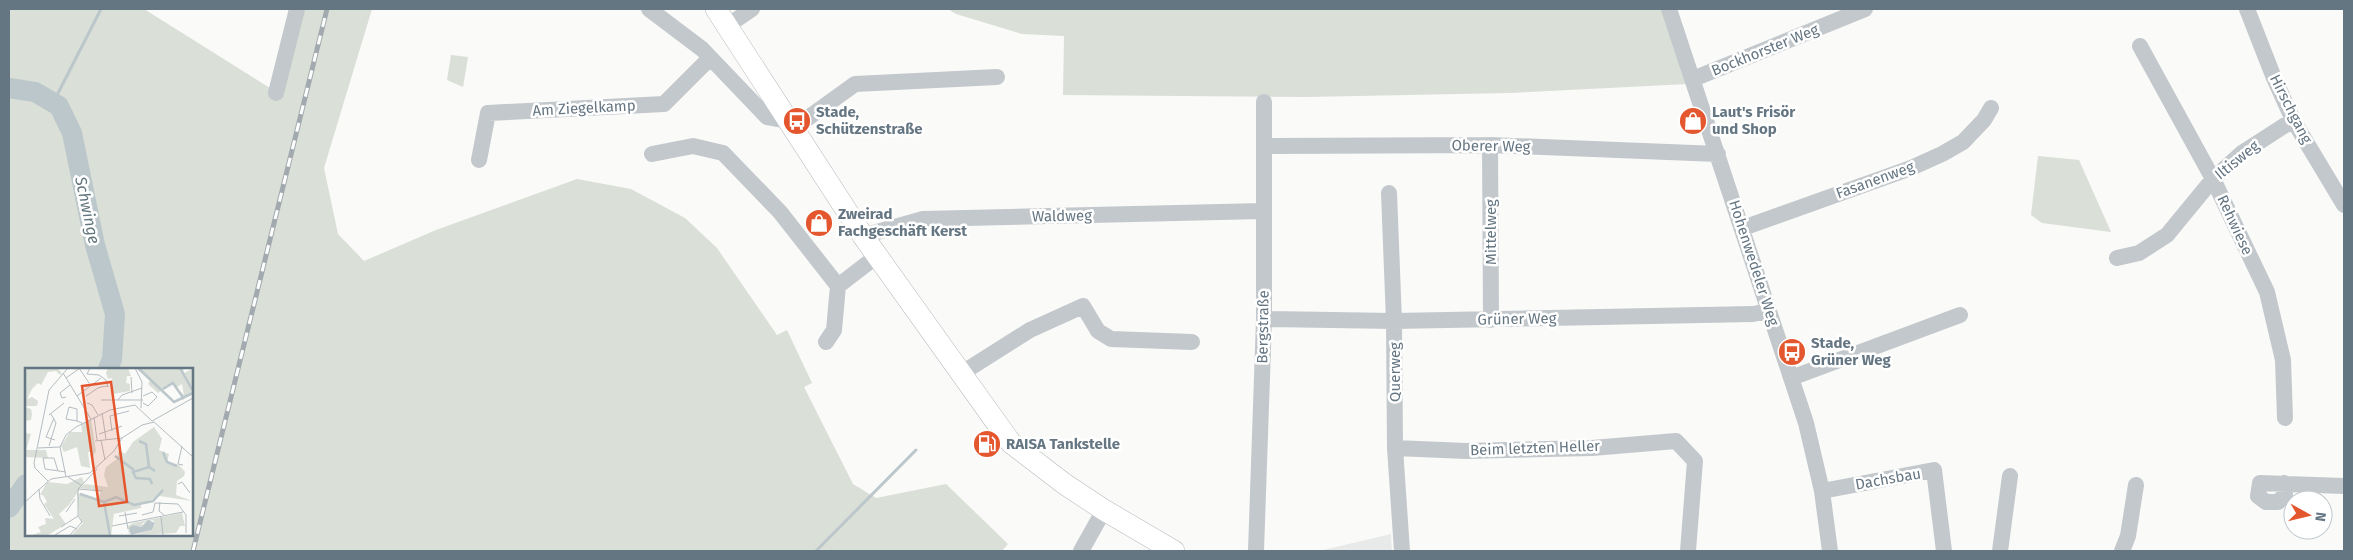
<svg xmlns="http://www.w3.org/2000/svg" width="2353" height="560" font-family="'Fira Sans',sans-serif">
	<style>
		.built { fill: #e8e9e9 }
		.green { fill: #dadfd7; fill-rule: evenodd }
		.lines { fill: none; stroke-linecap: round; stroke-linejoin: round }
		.stream { stroke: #bbc7cb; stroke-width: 3 }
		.river { stroke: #bbc7cb; stroke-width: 20 }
		.major-casing { stroke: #b5babe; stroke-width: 22 }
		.minor { stroke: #c3c8cc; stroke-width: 16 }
		.major { stroke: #fff; stroke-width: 21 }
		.rail-casing { stroke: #a2aab0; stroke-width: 5 }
		.rail { stroke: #fff; stroke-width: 3; stroke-dasharray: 9; stroke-linecap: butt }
		.labels { text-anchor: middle; stroke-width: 5; stroke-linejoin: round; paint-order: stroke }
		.street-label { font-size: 15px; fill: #657683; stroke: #fff }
		.poi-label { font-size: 15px; font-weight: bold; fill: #657683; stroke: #fff; text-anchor: start }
		.water-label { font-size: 16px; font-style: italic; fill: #60757c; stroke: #fff }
		.inset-river { fill: none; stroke: #bbc7cb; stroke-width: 2.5 }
		.inset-road { fill: none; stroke: #b5bdc2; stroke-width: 1 }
		.view { fill: #e4572e; fill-opacity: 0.15; stroke: #e4572e; stroke-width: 2.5 }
		.inset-edge { fill: none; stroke: #657683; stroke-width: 2.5 }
	</style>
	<rect width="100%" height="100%" fill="#fafaf8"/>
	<path class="built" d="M 1391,534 L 1392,551 L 1319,551 Z"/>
	<path class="green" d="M 9,9 L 144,9 L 278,93 L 300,9 L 372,9 L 324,168 L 338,234 L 364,261 L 436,230 L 577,179 L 631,189 L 685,218 L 717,248 L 777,335 L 787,330 L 812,383 L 804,387 L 853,484 L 876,498 L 946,484 L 1008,544 L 1002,551 L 9,551 ZM 26,369 L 191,369 L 191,534 L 26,534 Z
		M 948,9 L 1662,9 L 1688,84 L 1509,93 L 1306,97 L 1063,95 L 1064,36 L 1022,34 L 956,14 Z
		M 451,55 L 468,57 L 463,87 L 447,80 Z
		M 2038,156 L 2079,160 L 2111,232 L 2042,223 L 2031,215 Z"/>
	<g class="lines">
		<path class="stream" d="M 53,103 L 101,9
			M 816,551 L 916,450"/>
		<path class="river" d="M 9,88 L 35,92 L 59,106 L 72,133 L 95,245 L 115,314 L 112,359 L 108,369
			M 9,508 L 26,484"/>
		<defs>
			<path id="major" d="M 716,9 L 863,236 L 1011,443 L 1066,485 L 1104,510 L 1174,551"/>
		</defs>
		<use href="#major" class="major-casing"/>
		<path class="minor" d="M 649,9 L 702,49 L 767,117 L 790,121
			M 1669,9 L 1806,423 L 1822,491 L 1830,551
			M 2247,9 L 2274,78 L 2293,120 L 2344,205
			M 727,26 L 752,9
			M 2140,46 L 2213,179 L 2267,292 L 2283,360 L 2285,418
			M 1693,79 L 1865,9
			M 276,93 L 297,9
			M 794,128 L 855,84 L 997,77
			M 1490,145 L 1491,320
			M 1264,146 L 1490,145 L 1718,154
			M 652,154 L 693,146 L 723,153 L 780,212 L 838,286 L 877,256
			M 479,160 L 488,113 L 664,104 L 709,59
			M 1389,193 L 1394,321 L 1395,448 L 1402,551
			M 1743,228 L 1911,168 L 1942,154 L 1963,142 L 1984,120 L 1991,108
			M 863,236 L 923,219 L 1263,211
			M 2117,258 L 2139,253 L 2167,235 L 2213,179 L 2242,153 L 2293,120
			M 1264,319 L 1394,321 L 1753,314 L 1769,311
			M 826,342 L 834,330 L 838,286
			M 962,373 L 1030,330 L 1083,306 L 1098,331 L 1111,339 L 1192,342
			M 1791,378 L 1960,315
			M 1395,448 L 1466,451 L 1592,448 L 1676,441 L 1695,461 L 1688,551
			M 2284,483 L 2285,495 L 2278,502 L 2266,502 L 2258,496 L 2260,483 L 2344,486
			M 1822,491 L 1934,470 L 1944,551
			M 1081,551 L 1104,510
			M 1256,551 L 1264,319 L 1264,102
			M 2000,551 L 2010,476
			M 2122,551 L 2128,536 L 2136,485"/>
		<use href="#major" class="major"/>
		<defs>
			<path id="rail" d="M 193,551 L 327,9"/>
		</defs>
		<use href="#rail" class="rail-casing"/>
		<use href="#rail" class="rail"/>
	</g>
	<defs>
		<symbol id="bus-disc" viewBox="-11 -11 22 22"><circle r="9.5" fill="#e4572e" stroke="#fff"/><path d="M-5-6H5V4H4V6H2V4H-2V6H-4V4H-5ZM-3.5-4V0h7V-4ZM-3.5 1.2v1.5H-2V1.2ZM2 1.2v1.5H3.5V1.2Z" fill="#fff"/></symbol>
		<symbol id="shop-disc" viewBox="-11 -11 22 22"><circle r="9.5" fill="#e4572e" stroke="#fff"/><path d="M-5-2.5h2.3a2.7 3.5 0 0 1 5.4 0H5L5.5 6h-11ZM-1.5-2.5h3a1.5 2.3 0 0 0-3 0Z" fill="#fff"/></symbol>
		<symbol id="fuel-disc" viewBox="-11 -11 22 22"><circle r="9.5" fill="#e4572e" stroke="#fff"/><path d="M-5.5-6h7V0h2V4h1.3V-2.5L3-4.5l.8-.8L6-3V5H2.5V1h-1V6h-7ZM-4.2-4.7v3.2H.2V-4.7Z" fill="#fff"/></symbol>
	</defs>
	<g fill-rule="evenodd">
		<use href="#bus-disc" x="781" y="105" width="32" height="32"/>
		<use href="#shop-disc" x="1677" y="105" width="32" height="32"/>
		<use href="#shop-disc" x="803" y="207" width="32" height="32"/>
		<use href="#bus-disc" x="1776" y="336" width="32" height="32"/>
		<use href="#fuel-disc" x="971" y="428" width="32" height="32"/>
	</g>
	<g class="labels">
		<g class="street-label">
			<text transform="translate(1765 50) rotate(-22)" y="5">Bockhorster Weg</text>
			<text transform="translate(584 108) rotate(-3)" y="5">Am Ziegelkamp</text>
			<text transform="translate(2291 109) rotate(63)" y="5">Hirschgang</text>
			<text transform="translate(1491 146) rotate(1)" y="5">Oberer Weg</text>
			<text transform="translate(2237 160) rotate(-39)" y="5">Iltisweg</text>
			<text transform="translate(1875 180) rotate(-20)" y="5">Fasanenweg</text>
			<text transform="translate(1062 216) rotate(-1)" y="5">Waldweg</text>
			<text transform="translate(2235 225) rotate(65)" y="5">Rehwiese</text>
			<text transform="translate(1491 232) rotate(-90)" y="5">Mittelweg</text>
			<text transform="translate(1754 263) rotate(72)" y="5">Hohenwedeler Weg</text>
			<text transform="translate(1517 319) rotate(-1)" y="5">Grüner Weg</text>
			<text transform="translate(1263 327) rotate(-89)" y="5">Bergstraße</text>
			<text transform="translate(1395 372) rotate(-90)" y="5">Querweg</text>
			<text transform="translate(1535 448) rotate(-2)" y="5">Beim letzten Heller</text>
			<text transform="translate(1888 479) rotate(-10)" y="5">Dachsbau</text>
		</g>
		<g class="poi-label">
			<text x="816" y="117">Stade,<tspan x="816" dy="17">Schützenstraße</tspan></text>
			<text x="1712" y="117">Laut's Frisör<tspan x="1712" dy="17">und Shop</tspan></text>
			<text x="838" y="219">Zweirad<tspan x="838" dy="17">Fachgeschäft Kerst</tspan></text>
			<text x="1811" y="348">Stade,<tspan x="1811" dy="17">Grüner Weg</tspan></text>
			<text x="1006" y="449">RAISA Tankstelle</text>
		</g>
		<g class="water-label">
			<text transform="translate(88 210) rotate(78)" y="6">Schwinge</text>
		</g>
	</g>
	<g transform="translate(25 368)">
		<rect width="168" height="168" fill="#fafaf8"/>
		<path d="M 0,0 L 32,0 L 37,5 L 35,7 L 31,3 L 23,4 L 16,17 L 13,15 L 7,21 L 2,31 L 7,29 L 13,33 L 12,38 L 0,38 ZM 83,0 L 103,0 L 106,8 L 102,8 L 101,15 L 105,16 L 105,23 L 88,26 L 87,10 L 83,11 L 81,5 ZM 112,0 L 158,0 L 159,5 L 167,1 L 167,19 L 163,15 L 167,24 L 159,30 L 154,22 L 159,27 L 157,16 L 152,19 L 149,14 L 133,25 L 123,16 L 126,11 ZM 0,39 L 6,41 L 7,46 L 6,52 L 0,53 L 1,65 L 6,66 L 1,82 L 21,82 L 23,90 L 0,89 ZM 66,51 L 71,83 L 67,90 L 66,84 L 63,84 L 65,100 L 56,98 L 52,79 L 39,84 L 36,78 L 45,64 L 57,64 L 56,56 ZM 129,59 L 137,71 L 134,82 L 144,86 L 142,94 L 154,97 L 160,104 L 159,108 L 152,113 L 151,127 L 167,133 L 135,128 L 116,136 L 116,140 L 89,146 L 86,167 L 47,167 L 58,155 L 54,148 L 52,125 L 73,131 L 76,123 L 54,120 L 60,116 L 83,119 L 79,107 L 81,99 L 92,91 L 94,82 L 100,86 L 108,74 ZM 57,109 L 59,115 L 44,137 L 34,146 L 41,156 L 23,167 L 7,167 L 16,164 L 13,159 L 21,156 L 20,150 L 29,151 L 19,136 L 22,134 L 18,127 L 15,127 L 22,114 L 42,116 ZM 157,145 L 160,158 L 155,158 L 151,165 L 110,167 L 127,162 L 130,156 L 128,152 L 118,155 L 116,159 L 108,157 L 104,167 L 103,158 L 108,155 Z" fill="#dadfd7"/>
		<path d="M 123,152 L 130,155 L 127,162 L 106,167 L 104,160 L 108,157 L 116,159 Z" fill="#bbc7cb"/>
		<path class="inset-river" d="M 113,0 L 149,34 L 168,25M 155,0 L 168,23M 138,21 L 148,15 L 159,31M 114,73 L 121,76 L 124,99M 138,84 L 142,94 L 152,98M 90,88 L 109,102M 127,116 L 125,111 L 111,110 L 108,104 L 124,99 L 130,103M 55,126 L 79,134M 85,167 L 79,134 L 91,129 L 109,137 L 128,133 L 138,122"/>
		<path class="inset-road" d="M 54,0 L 64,15M 110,0 L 117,14 L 116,40M 38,5 L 66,51M 106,9 L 107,25M 41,10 L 55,0M 52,28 L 76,10M 61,28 L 73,20 L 76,19 L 82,18 L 83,18 L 83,19 L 81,12 L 74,7 L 62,6 L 65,0M 118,28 L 127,24 L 132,29 L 123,38 L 118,35M 41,29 L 37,30 L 35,25 L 45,17M 76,32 L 118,32M 93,32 L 97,27 L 117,20M 62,35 L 67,37 L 73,47M 77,45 L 81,71M 24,47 L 39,35M 69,49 L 72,72M 29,50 L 21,69 L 30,72M 52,53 L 41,51 L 44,39 L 52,41 L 52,53 L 57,55M 127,53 L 168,30M 129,54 L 168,89M 87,63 L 85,48 L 104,43M 74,66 L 97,58M 76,72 L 80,92M 70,73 L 97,70M 24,78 L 31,55 L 26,46M 157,78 L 153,96 L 158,97M 13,80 L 35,79M 33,103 L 29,90 L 18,90 L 20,101 L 41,104M 41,109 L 35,79 L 41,67 L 51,59 L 85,42 L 110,37 L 127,53M 43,109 L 56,117M 23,113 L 10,100 L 9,95 L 24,22 L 43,0M 153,116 L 157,114 L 165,125M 14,121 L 15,131 L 25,148M 53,121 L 77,123M 0,134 L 26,111 L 65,105 L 89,83 L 97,70 L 117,57 L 129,54M 135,134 L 134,143 L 139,147M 153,136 L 161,147 L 161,165M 41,144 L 50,131M 100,144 L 103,161M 117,147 L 128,144 L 130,135 L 153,136M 94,148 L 112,145M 136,149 L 138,167M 87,158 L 158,144M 36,159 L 53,148M 30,167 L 45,158 L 52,161M 45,167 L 57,154 L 53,148 L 53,121 L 72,101"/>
		<path class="view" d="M 86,14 L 102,134 L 74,138 L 57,18 Z"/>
		<rect width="168" height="168" class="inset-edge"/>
	</g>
	<rect width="2353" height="560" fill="none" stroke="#657683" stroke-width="20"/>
	<g transform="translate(2308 515) rotate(98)"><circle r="24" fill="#ffffff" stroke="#c1c8cd"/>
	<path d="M0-4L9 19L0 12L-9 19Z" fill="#e4572e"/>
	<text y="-8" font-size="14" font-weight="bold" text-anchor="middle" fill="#657683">N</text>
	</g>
</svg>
